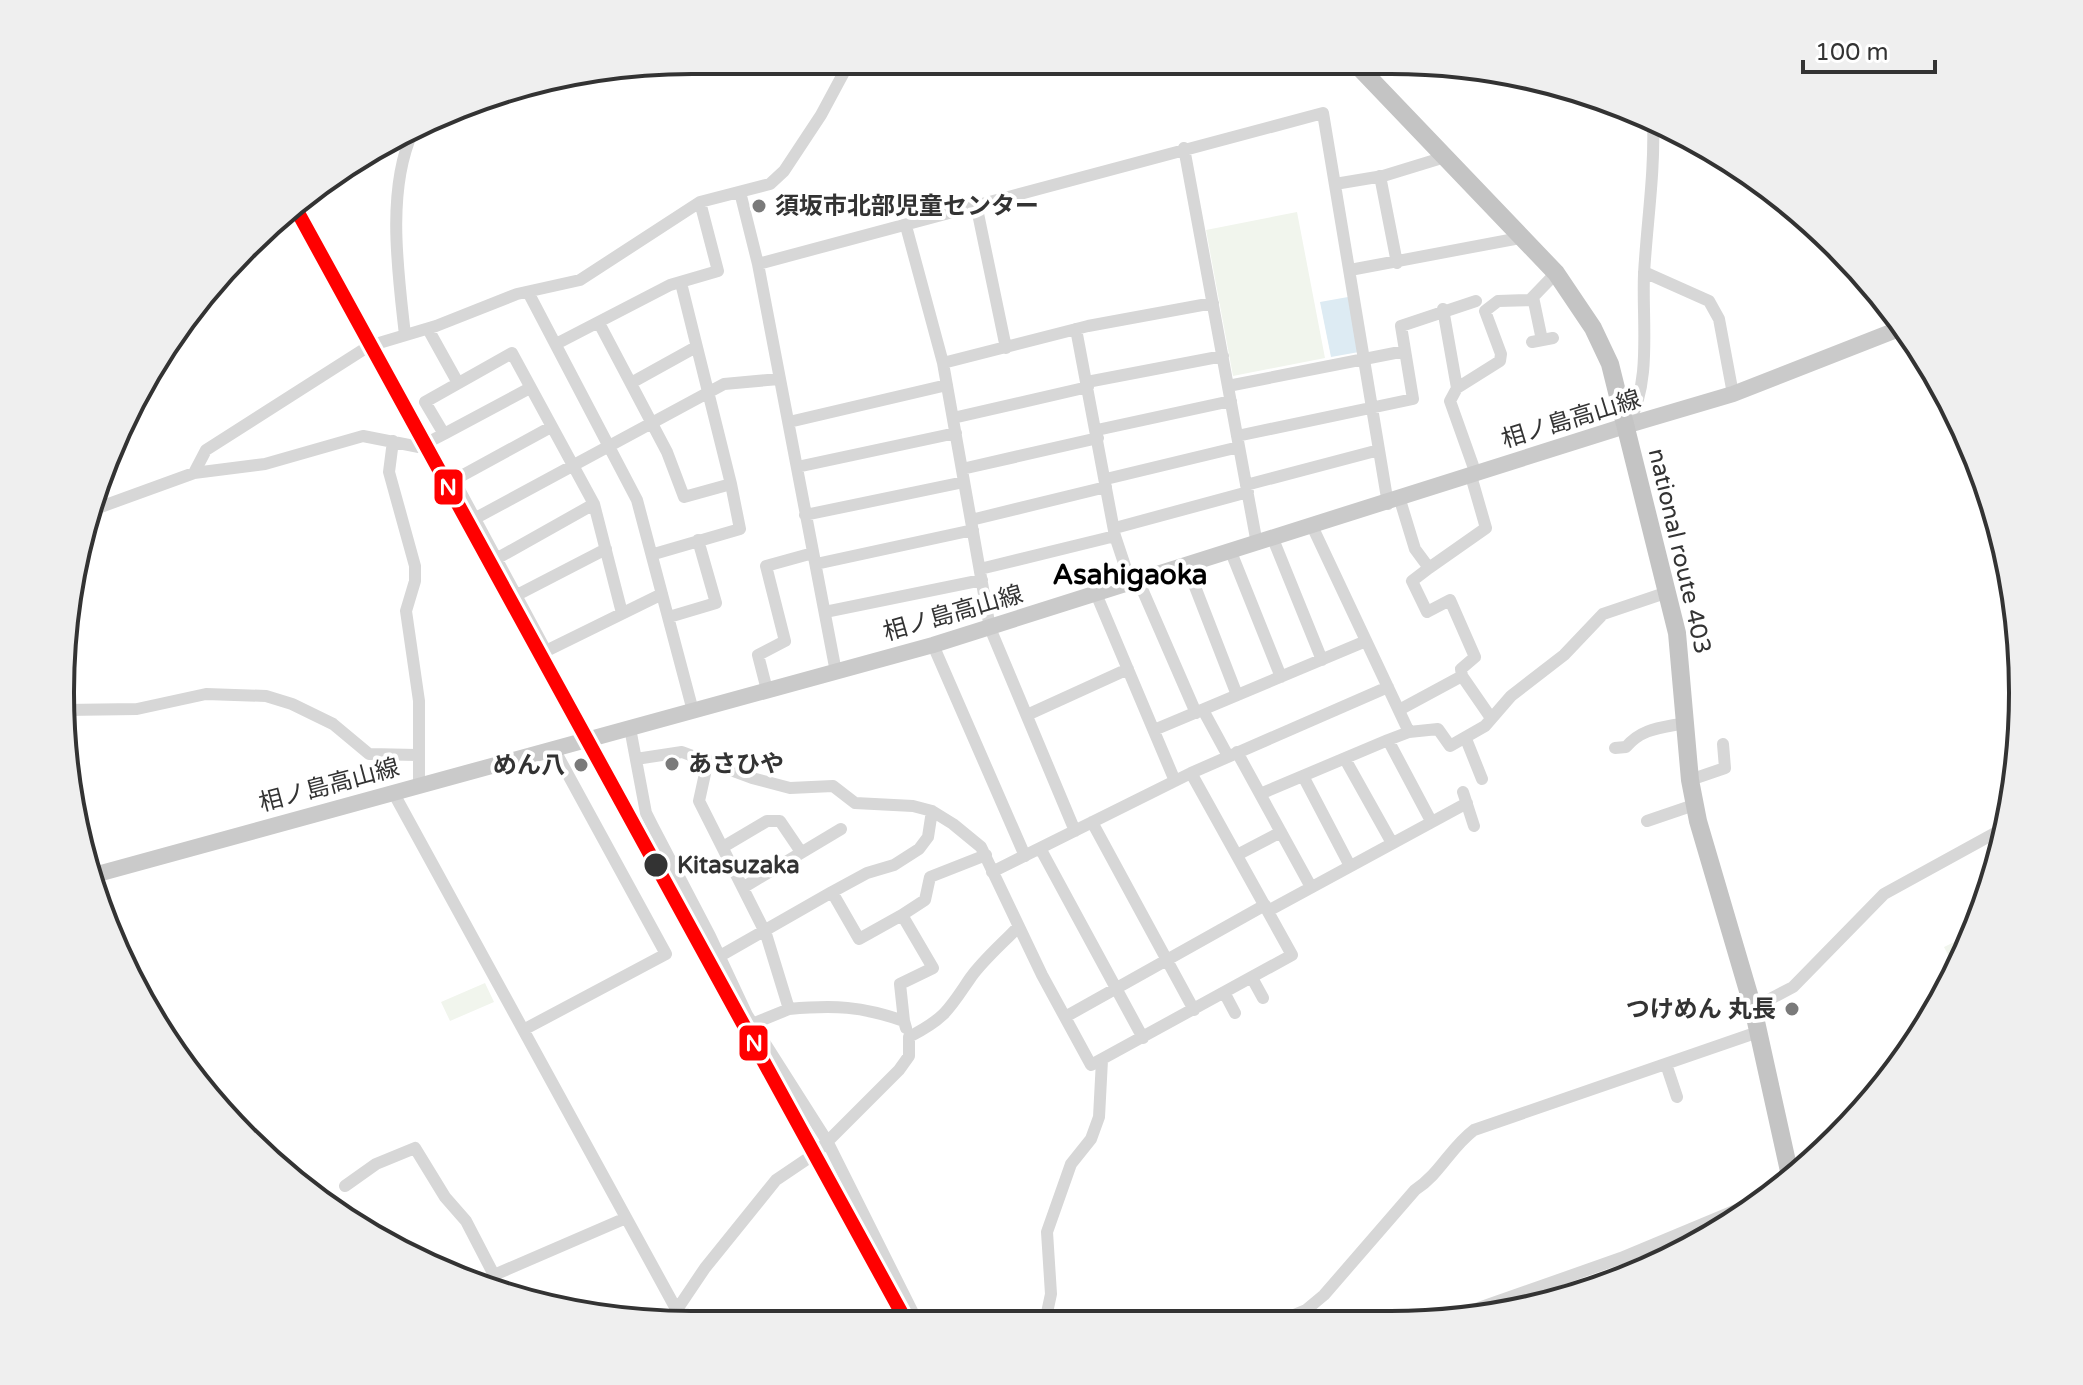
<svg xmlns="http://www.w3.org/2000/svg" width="2083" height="1385" font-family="'Varela Round','Noto Sans JP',sans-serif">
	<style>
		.green { fill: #f1f5ed }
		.water { fill: #ddebf3 }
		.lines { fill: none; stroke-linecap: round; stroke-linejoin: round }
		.minor { stroke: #d7d7d7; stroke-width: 12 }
		.major { stroke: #cacaca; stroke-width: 16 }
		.highway { stroke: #c4c4c4; stroke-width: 18 }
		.rail-1-casing { stroke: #fff; stroke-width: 20 }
		.rail-1 { stroke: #f00; stroke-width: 14 }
		.poi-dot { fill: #7a7a7a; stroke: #fff; stroke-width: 3 }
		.stop-dot { fill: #333; stroke: #fff; stroke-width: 3 }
		.labels { text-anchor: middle; stroke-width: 8; stroke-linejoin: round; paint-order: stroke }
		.poi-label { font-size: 24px; font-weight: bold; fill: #333; stroke: #fff; text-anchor: start }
		.street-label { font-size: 24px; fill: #333; stroke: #fff }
		.stop-label { font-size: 24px; font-weight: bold; fill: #333; stroke: #fff; text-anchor: start }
		.quarter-label { font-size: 28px; font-weight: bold; fill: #000; stroke: #fff }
		.rim { fill: none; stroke: #333; stroke-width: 4 }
		.line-badge { stroke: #fff; stroke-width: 3 }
		.badge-label { font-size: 22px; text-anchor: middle; font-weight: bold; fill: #fff }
	</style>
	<rect width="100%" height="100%" fill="#fff"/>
	<path class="green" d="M 1297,212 L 1325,358 L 1233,376 L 1206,230 Z
		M 1973,933 L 1956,970 L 1944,947 Z
		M 485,983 L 494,1002 L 450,1021 L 441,1002 Z"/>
	<path class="water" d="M 1348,297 L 1359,352 L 1331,357 L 1320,302 Z"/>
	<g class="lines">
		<path class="minor" d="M 1184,148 L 1257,544
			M 1380,176 L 1397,263
			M 1335,184 L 1383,176 L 1445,157
			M 740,192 L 758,264 L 836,672
			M 976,204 L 1006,348
			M 906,226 L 943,363
			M 758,264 L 1323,113 L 1388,504
			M 1350,270 L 1520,238
			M 1644,272 L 1709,301 L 1719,319 L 1733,394
			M 528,292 L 637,500 L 693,711
			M 1533,297 L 1542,340
			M 1443,309 L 1457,388
			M 599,323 L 667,452 L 684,497 L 731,484 L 681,283
			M 428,329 L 458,383
			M 1076,329 L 1115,536 L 1131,584
			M 405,335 C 398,272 386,190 413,131
			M 1532,342 L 1553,338
			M 556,344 L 670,285 L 718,271 L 700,202
			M 1087,382 L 1223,356
			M 631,383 L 696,347
			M 1228,386 L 1405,351
			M 953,418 L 1088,387
			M 789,422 L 947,385
			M 1628,425 C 1652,381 1642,323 1644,274 C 1647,221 1655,173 1653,120
			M 551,427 L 454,480 L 546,651 L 662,594
			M 1097,430 L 1231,401
			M 444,434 L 530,388
			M 1237,436 L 1413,399 L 1401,326 L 1476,301
			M 393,441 L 389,472 L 415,566 L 415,581 L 406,611 L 419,701 L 419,785
			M 797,467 L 956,433
			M 962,469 L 1098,438
			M 194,473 L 206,450 L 369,346 L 436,326 L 517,294 L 580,280 L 700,202 L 770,184 L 784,171 L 821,115 L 850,61
			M 1476,474 L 1450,401 L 1457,388 L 1500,361 L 1501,354 L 1485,311 L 1498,301 L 1530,300 L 1556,273
			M 1106,479 L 1239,447
			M 1246,485 L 1379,450
			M 1400,500 L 1415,549 L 1429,568 L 1412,581 L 1427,612 L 1450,600 L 1475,657 L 1461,669 L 1462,676
			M 95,509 L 194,473 L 265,464 L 363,436 L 419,447 L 444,434 L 425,402 L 512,353 L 594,504 L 622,613
			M 805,515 L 964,482
			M 474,519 L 724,384 L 779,379
			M 971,520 L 1106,487
			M 1115,528 L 1248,492
			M 1313,528 L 1409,732 L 1388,740 L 1431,821
			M 1273,539 L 1322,660
			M 1231,552 L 1281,677
			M 654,554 L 740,529 L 731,484
			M 496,559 L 594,504
			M 816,564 L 973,530
			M 1187,566 L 1237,695
			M 1429,568 L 1486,528 L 1471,476
			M 980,569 L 1115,536
			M 1139,582 L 1196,713
			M 517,595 L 606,549
			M 1097,596 L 1175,781
			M 825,612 L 982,580
			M 669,617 L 716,603 L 698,540
			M 933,645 L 1025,856
			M 767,690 L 758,655 L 785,641 L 766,566 L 813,553
			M 65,710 L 137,709 L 206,694 L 266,696 L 292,704 L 333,724 L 369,754 L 417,755
			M 1203,710 L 1228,756
			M 1399,710 L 1462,676 L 1491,718
			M 1027,715 L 1128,669
			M 630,728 L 646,813 L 652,825 L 710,936 L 747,1015 L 827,1141 L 917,1321
			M 1154,730 L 1366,641
			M 1409,732 L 1438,729 L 1450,746 L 1485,726 L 1511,696 L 1564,655 L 1603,614 L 1668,592
			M 1466,739 L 1482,779
			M 1615,748 L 1626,747 C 1642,728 1661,728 1685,723
			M 1237,752 L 1311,887
			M 636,759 L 682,752 L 752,778 L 790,788 L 833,786 L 855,803 L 913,806 L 932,811 L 953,824 L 981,847 L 1042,975 L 1091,1065 L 1292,955 L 1191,773
			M 1345,759 L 1392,843
			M 708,760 L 699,801 L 766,934 L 789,1009 L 752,1024
			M 1303,776 L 1350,866
			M 1690,780 L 1725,768 L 1723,744
			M 393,792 L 675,1307
			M 1463,792 L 1474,826
			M 1260,794 L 1388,740
			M 1647,821 L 1694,805
			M 1092,822 L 1194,1010
			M 1075,831 L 990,628 L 943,363 L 1088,326 L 1213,303
			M 723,847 L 767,821 L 780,821 L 801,852
			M 1040,848 L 1143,1038
			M 1237,855 L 1281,832
			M 992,872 L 1191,773 L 1388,687
			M 744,887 L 841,829
			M 1268,911 L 1467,803
			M 902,915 L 859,939 L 832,892 L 867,873 L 894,865 L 919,849 L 928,837 L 932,811
			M 720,956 L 832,892
			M 1252,978 L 1263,998
			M 1225,994 L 1235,1013
			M 1753,1008 L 1793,987 L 1884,894 L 2006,827
			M 789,1009 C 834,1005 861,1006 904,1021 L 906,1028
			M 1065,1017 L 1265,905
			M 904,1021 L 900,984 L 933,968 L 902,915 L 925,900 L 930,877 L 986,855
			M 525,1029 L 666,954 L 554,749
			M 1666,1064 L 1677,1097
			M 345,1186 L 376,1164 L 415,1148 L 445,1197 L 466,1221 L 494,1275
			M 498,1286 L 494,1275 L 626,1218
			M 670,1320 L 705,1268 L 776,1180 L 816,1153 L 899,1070 L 909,1056 L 909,1037 C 946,1018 949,1009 971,977 C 984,959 1003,943 1018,927
			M 1045,1322 L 1051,1294 L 1047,1232 L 1071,1164 L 1091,1139 L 1099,1117 L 1102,1060
			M 1439,1322 L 1621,1258 L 1777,1193
			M 1275,1323 L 1306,1310 L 1324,1295 L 1415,1190 C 1440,1174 1450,1148 1474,1130 L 1758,1032"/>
		<path class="major" d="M 94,875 L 933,645 L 1628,425 L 1733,394 L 1904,327"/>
		<path class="highway" d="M 1357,65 L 1556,273 L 1593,328 L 1610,364 L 1677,633 L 1690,780 L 1698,821 L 1753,1008 L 1791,1180"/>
		<defs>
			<path id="rail-1" d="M 296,209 L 906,1321"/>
		</defs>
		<use href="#rail-1" class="rail-1-casing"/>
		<use href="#rail-1" class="rail-1"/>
	</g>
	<g class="poi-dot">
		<circle cx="759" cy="206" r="8"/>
		<circle cx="672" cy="764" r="8"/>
		<circle cx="581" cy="765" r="8"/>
		<circle cx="1792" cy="1009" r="8"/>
	</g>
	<circle class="stop-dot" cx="656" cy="865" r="13"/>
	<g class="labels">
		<g class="poi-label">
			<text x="775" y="214">須坂市北部児童センター</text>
			<text x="688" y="772">あさひや</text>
			<text x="565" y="773" text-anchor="end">めん八</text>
			<text x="1776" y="1017" text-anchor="end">つけめん 丸長</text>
		</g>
		<g class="street-label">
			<text transform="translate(1571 419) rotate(-17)" y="8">相ノ島高山線</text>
			<text transform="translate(1680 551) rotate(77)" y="8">national route 403</text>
			<text transform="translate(953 613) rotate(-16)" y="8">相ノ島高山線</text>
			<text transform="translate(329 785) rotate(-15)" y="8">相ノ島高山線</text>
		</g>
		<g class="stop-label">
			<text x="677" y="873">Kitasuzaka</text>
		</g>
		<g class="quarter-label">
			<text x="1130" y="584">Asahigaoka</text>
		</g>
	</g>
	<path d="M0 0H2083V1385H0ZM692 74H1391A618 618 0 0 1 2009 692V693A618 618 0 0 1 1391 1311H692A618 618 0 0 1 74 693V692A618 618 0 0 1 692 74Z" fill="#efefef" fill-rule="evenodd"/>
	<path class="rim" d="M692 74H1391A618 618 0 0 1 2009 692V693A618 618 0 0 1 1391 1311H692A618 618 0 0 1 74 693V692A618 618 0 0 1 692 74Z"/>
	<g class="line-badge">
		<rect x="433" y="468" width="31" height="38" rx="8" fill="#f00"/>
		<rect x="738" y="1024" width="31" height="38" rx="8" fill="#f00"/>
	</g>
	<g class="badge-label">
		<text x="448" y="495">N</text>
		<text x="754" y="1051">N</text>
	</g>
	<path d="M1803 60v12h132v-12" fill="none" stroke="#333333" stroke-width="4"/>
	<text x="1815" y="60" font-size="24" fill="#333333" stroke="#ffffff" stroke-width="6" paint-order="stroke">100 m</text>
</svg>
